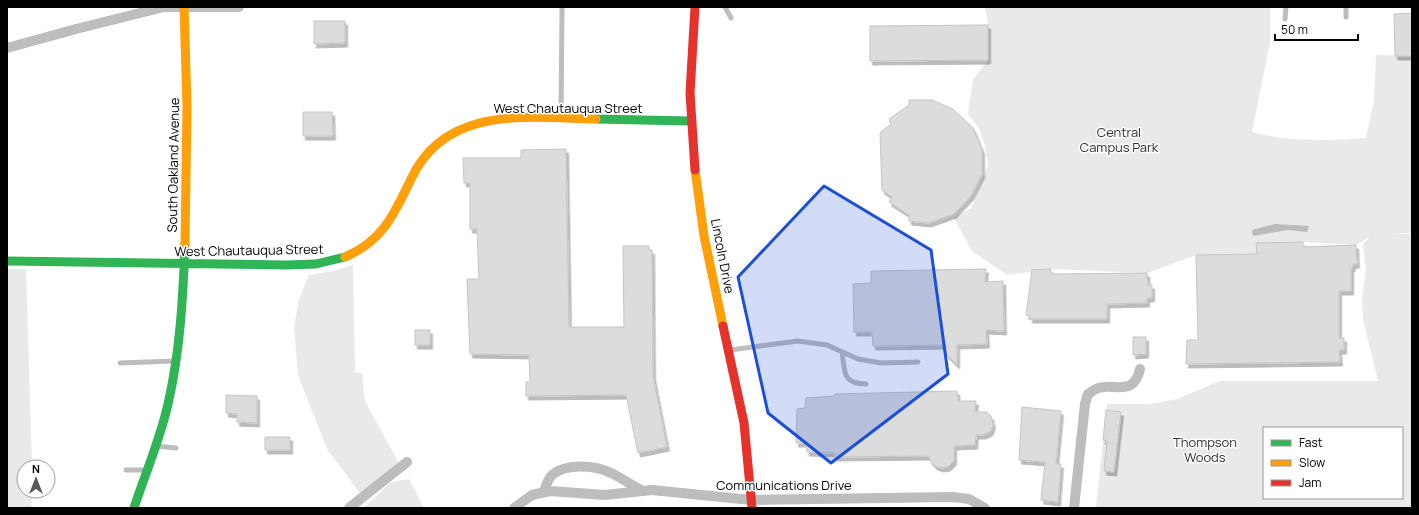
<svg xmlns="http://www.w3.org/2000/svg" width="1419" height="515" font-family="Manrope,sans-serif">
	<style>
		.green { fill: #e9e9e9; fill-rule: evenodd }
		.water { fill: #bbb }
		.building { fill: #dcdcdc; stroke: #c4c4c4; filter: url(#shadow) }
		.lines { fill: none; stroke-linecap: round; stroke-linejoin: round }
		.lane { stroke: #bdbdbd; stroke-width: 5 }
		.street { stroke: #bdbdbd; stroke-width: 10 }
		.fast { stroke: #30b455; stroke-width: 9 }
		.slow { stroke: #ff9f0a; stroke-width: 9 }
		.jam { stroke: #e5322d; stroke-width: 9 }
		.marked { fill: #1d4ed8; fill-opacity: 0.2; stroke: #1d4ed8; stroke-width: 3; stroke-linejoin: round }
		.labels { text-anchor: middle; stroke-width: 3; stroke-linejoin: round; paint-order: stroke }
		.street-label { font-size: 13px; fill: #000; stroke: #fff }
		.park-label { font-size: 13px; fill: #2e2e2e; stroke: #fff }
	</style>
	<defs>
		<filter id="shadow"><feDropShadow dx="2.5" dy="4" stdDeviation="0" flood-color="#0004"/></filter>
	</defs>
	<rect width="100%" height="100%" fill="#fff"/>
	<path class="green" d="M 985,7 L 1270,7 L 1270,43 L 1252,132 C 1289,142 1328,141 1366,138 L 1374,100 L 1376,55 L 1412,56 L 1412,233 L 1391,234 L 1412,234 L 1412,508 L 1096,508 L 1107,404 L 1150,404 L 1177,399 L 1220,381 L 1378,381 L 1363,320 L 1362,300 L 1366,268 L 1363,244 L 1370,237 L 1356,245 L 1303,242 L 1257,243 L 1257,254 L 1196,255 L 1147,273 L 1051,269 L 1007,275 L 972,251 L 954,218 L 971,208 L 988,166 L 985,146 L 979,128 L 968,114 L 973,80 L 988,60 L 988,25 ZM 1264,428 L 1402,428 L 1402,498 L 1264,498 Z
		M 353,265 L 355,372 L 362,373 L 365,401 L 401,467 L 363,497 L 327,449 L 298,375 L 294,327 L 299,299 L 309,275 L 333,271 Z
		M 7,269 L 26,269 L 32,467 L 24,467 L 24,491 L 33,491 L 31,508 L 7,508 Z
		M 409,479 L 424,508 L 364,508 L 391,482 Z"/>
	<path class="water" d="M 1275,224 L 1309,226 L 1307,232 L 1288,230 L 1253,236 L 1252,230 Z"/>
	<path class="building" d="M 1412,13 L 1412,56 L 1395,56 L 1394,14 Z
		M 314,21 L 345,21 L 345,43 L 314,44 Z
		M 988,25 L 988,60 L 870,61 L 870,26 Z
		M 909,100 L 932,100 L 953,109 L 973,128 L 982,150 L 982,174 L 971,196 L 954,214 L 929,223 L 909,221 L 909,215 L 889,202 L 892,197 L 882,190 L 880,133 L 891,124 L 889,119 L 909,105 Z
		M 303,112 L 332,112 L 333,136 L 303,136 Z
		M 566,149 L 569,327 L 624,327 L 623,246 L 649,246 L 649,250 L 652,250 L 653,376 L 667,447 L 638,453 L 626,395 L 526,396 L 526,382 L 530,382 L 529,355 L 470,354 L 467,279 L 479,279 L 477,229 L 470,229 L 470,183 L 464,183 L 463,158 L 521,158 L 521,150 Z
		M 1303,242 L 1303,247 L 1356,245 L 1357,264 L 1353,264 L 1353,267 L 1351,268 L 1351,291 L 1339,291 L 1339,338 L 1344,338 L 1344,350 L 1339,350 L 1340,362 L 1186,364 L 1187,340 L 1198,340 L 1196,255 L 1257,254 L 1256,243 Z
		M 986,269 L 985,282 L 1003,281 L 1004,331 L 986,330 L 987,344 L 957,345 L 957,365 L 946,354 L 946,345 L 873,346 L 872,332 L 854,332 L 853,284 L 871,283 L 871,271 Z
		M 1051,269 L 1051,274 L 1147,273 L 1148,285 L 1152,285 L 1152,298 L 1147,298 L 1147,303 L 1107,304 L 1107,319 L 1030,319 L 1030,316 L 1026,315 L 1032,270 Z
		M 415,330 L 430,330 L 430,345 L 415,345 Z
		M 1133,337 L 1146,337 L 1146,354 L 1133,355 Z
		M 957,391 L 958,401 L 976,401 L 975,412 L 986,412 L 991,416 L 993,425 L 990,432 L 983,435 L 976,435 L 975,445 L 954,446 L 954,461 L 948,467 L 941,468 L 935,466 L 930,461 L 929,456 L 835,457 L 835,453 L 807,452 L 806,443 L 796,443 L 797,409 L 805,408 L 806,398 L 835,396 L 835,394 Z
		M 226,395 L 257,396 L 257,423 L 237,422 L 237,414 L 226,413 Z
		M 1022,407 L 1061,411 L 1056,464 L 1061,464 L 1058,502 L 1041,500 L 1045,462 L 1019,460 Z
		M 1106,410 L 1121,412 L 1114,472 L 1104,471 L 1107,441 L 1103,440 Z
		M 265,437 L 290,437 L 290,450 L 265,450 Z"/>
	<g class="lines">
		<path class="lane" d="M 725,7 L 731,18
			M 1346,7 L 1346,17
			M 1285,19 L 1286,7
			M 561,118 L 562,7
			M 730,350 L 798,341 L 827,345 L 858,359 L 881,363 L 918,362
			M 842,352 C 845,372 842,384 866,384
			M 120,363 L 175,361
			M 156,446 L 176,448
			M 126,470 L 146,470"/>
		<path class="street" d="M 7,48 L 76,29 L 164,7 L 239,7
			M 544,492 C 546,486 547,480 552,475 C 566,463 595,465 611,473 C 622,478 631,485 641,490
			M 349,508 L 407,462
			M 514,508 L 532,495 L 550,491 L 605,495 L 652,490 L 751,500 L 953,497 L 969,499 L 985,508
			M 1074,508 L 1085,404 L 1088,394 C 1090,393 1093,390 1096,389 C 1113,381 1133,399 1140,369"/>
		<path class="fast" d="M 596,119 L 690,121
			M 7,261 L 286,265 L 316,264 L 345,257
			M 134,508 C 145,474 160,440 168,404 C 180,352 183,298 185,244"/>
		<path class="slow" d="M 184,7 L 187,106 L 185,244
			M 695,170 L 704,236 L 723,326
			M 345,257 C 383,241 394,214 411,179 C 446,104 529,118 596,119"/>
		<path class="jam" d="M 695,170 L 690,93 L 695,7
			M 723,326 L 744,423 L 752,508"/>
	</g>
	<path class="marked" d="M 824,186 L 931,250 L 948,374 L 831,463 L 768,413 L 738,277 Z"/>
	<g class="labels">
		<g class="street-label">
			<text x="568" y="113">West Chautauqua Street</text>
			<text transform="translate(173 165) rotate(-89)" y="5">South Oakland Avenue</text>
			<text transform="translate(249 250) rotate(-1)" y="5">West Chautauqua Street</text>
			<text transform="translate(723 256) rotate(79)" y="5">Lincoln Drive</text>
			<text x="784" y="490">Communications Drive</text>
		</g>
		<g class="park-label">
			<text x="1119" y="137">Central<tspan x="1119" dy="15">Campus Park</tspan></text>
			<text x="1205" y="447">Thompson<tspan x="1205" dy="15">Woods</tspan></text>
		</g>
	</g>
	<rect width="1419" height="515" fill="none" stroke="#000000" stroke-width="16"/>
	<rect x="1263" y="427" width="140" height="72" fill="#ffffff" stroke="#999999"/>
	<rect x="1271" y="440" width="20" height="6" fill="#30b455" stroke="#999999"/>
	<text x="1299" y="447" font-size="12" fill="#000000">Fast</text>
	<rect x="1271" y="460" width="20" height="6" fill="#ff9f0a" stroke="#999999"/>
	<text x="1299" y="467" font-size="12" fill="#000000">Slow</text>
	<rect x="1271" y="480" width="20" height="6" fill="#e5322d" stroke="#999999"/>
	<text x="1299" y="487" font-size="12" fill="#000000">Jam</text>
	<g transform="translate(36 479)"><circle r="19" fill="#ffffff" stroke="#999999"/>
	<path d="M0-3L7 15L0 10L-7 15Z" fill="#595959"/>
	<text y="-6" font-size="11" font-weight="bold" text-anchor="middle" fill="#000000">N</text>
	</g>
	<path d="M1275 34v6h83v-6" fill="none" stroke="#000000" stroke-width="2"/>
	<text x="1281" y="34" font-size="12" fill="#000000" stroke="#ffffff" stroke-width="3" paint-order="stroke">50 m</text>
</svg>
